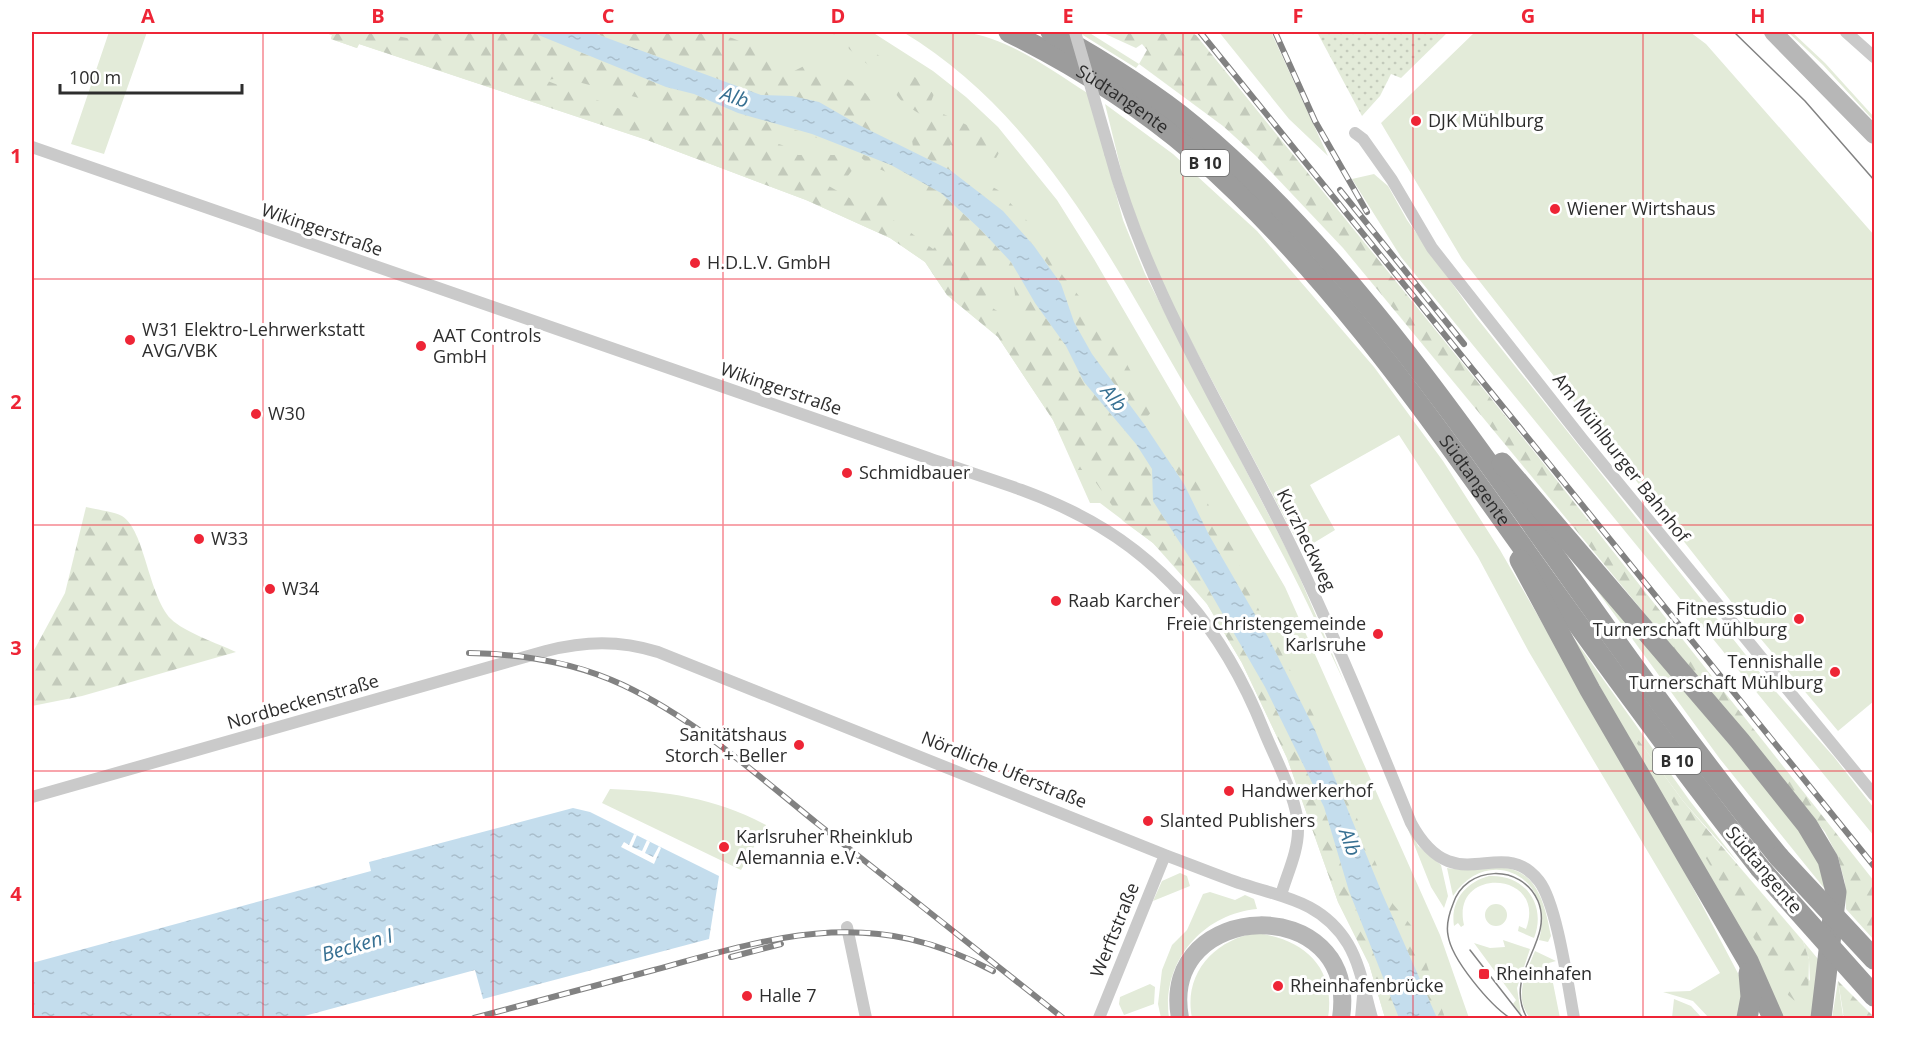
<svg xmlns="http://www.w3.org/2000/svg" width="1906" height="1050" font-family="'Open Sans',sans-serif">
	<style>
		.green { fill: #e3ebd9 }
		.forest { fill: url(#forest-firs); fill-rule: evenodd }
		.garden { fill: url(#garden-dots) }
		.water { fill: url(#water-ripples) }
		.pier { fill: #fff }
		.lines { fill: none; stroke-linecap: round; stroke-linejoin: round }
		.minor { stroke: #cacaca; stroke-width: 12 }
		.secondary { stroke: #b7b7b7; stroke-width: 18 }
		.trunk { stroke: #9c9c9c; stroke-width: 21 }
		.tram { stroke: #828282; stroke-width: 1.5 }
		.rail-casing { stroke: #828282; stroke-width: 6 }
		.rail { stroke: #fff; stroke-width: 4; stroke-dasharray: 11; stroke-linecap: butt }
		.minor-bridge { stroke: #cacaca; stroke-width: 12 }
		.trunk-bridge { stroke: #9c9c9c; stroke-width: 21 }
		.grid { fill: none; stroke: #ee2536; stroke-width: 1.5; stroke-opacity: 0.55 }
		.poi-dot { fill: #ee2536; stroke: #fff; stroke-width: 2 }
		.labels { text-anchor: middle; stroke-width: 6; stroke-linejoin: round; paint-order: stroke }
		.shield { fill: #fff; stroke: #6c6c6c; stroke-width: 1.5 }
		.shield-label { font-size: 16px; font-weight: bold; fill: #2d2d2d }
		.street-label { font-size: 18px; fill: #2d2d2d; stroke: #fff }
		.poi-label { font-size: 18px; fill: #2d2d2d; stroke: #fff; text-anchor: start }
		.water-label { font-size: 20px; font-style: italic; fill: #377092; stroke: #fff }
		.neatline { fill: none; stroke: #ee2536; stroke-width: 2 }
		.grid-label { font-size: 20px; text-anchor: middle; font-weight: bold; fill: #ee2536 }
	</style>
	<defs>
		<pattern id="forest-firs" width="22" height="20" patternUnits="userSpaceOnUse" patternTransform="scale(1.5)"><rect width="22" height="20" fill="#e3ebd9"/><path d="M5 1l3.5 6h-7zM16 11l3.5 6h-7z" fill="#c3cabb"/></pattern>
		<pattern id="garden-dots" width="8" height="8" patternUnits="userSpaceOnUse" patternTransform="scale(1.5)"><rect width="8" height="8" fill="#e3ebd9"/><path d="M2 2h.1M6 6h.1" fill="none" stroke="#c3cabb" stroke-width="1.8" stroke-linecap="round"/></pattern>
		<pattern id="water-ripples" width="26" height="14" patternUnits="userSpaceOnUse" patternTransform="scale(1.5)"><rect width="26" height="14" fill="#c4dded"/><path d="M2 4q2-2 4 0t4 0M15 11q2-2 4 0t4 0" fill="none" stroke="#a9becc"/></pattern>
	</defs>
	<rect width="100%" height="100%" fill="#fff"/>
	<path class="green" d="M 109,32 L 147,32 L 104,154 L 71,144 Z
		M 322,32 L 872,32 L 933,71 L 966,97 L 998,127 L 1057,200 L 1094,259 L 1285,587 L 1440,935 L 1469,1018 L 1385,1018 L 1369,964 L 1338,902 L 1287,758 L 1242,663 L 1207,604 L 1177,567 L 1153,543 L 1100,503 L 1090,503 L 1053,420 L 998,337 L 947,295 L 925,262 L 890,238 L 806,200 L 647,140 L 359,44 L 357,48 L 331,39 L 332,35 Z
		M 903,32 C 923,32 945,29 964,32 C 1009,38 1051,70 1089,94 L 1123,220 L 1145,274 L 1294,564 L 1345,684 C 1325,641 1306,599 1284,557 C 1252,496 1215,437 1180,377 C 1106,249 1034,111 903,32 Z
		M 1078,32 L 1088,32 L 1139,64 L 1136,68 Z
		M 1219,32 L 1271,32 L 1328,156 L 1289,119 Z
		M 1475,32 L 1690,32 L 1706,44 L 1874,235 L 1874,701 L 1838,731 L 1755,632 L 1462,259 L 1381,123 Z
		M 1788,32 L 1792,32 L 1825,63 L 1874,117 L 1874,121 L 1823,65 Z
		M 1105,104 L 1173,154 L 1257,231 L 1374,367 L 1443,461 L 1500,550 L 1673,850 L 1742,981 L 1742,1018 L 1709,1018 L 1693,1001 L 1663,992 L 1690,991 L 1720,973 L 1529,652 L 1478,557 L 1399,435 L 1310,485 L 1335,530 L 1307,547 L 1297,541 L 1163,288 L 1126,190 Z
		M 1374,174 L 1388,186 L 1407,220 L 1476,317 L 1769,684 L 1834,757 L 1874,808 L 1874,836 L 1401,257 L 1352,179 Z
		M 1582,570 L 1800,828 L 1828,881 L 1824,888 L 1720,759 Z
		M 1573,637 L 1690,801 L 1739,864 L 1683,801 L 1634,734 L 1810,981 L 1809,959 L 1803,941 L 1823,965 L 1816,1018 L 1780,1018 Z
		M 610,789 C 666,791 716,798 766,825 L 741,870 L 602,803 Z
		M 1398,804 L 1418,846 L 1441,865 L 1448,896 L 1444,908 L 1431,887 Z
		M 1447,868 C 1464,871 1477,869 1494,868 C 1536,864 1545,904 1551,936 L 1548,942 L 1539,940 C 1556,877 1488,843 1453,896 Z
		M 1180,873 L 1187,876 L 1190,886 L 1153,901 L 1162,881 Z
		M 1489,876 C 1525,874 1547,905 1534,938 L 1518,931 L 1519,926 L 1526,929 C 1548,871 1450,865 1464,925 L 1461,927 L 1458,923 L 1454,926 C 1450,901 1466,882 1489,876 Z
		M 1210,892 L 1235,900 L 1245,895 L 1254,899 L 1257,909 C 1202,914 1161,963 1169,1018 L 1161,1018 L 1158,1004 L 1162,970 L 1172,945 L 1187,930 L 1203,894 Z
		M1485 915a11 11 0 1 1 22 0a11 11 0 1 1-22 0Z
		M 1256,933 C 1305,939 1336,968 1328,1018 L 1192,1018 C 1183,974 1214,940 1256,933 Z
		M 1503,940 L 1530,949 L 1517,988 L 1521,1014 L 1513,1004 L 1516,1000 L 1474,943 L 1490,948 L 1505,947 Z
		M 1535,951 L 1556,961 L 1549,963 L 1560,1018 L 1530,1018 C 1513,997 1526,973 1535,951 Z
		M 1838,981 L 1843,1016 L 1844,1018 L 1832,1018 Z
		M 1150,984 L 1155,987 L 1154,1004 L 1124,1015 L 1119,1004 L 1120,997 Z
		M 1674,999 L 1691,1006 L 1702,1018 L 1672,1018 Z"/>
	<path class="forest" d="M 322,32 L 379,32 L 416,40 L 413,32 L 531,32 L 666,87 L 694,94 L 738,113 L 826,139 L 792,134 L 729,130 L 782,145 L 798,155 L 843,155 L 853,169 L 845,180 L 813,177 L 855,201 L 874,190 L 906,206 L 881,211 L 933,249 L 942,241 L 939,208 L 920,187 L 868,164 L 853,150 L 920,180 L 941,193 L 981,230 L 1011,262 L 1035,303 L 1066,346 L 1084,382 L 1136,444 L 1152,469 L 1153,501 L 1195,566 L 1265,687 L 1324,807 L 1349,891 L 1399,1018 L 1385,1018 L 1369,964 L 1338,902 L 1287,758 L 1242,663 L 1207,604 L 1153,543 L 1123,521 L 1087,470 L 1077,470 L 1053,420 L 998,337 L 947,295 L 925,262 L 890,238 L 806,200 L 647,140 L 359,44 L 357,48 L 331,39 L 332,35 ZM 563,78 L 658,103 L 664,113 L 654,122 L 545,80 ZM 997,268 L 1012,268 L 1015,295 L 1011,309 L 1038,315 L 1021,324 L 1014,338 L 1004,338 L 994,324 L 1002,314 L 983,302 Z
		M 591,32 L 704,32 L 732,38 L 794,63 L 792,72 L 804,66 C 827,72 855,76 869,98 C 875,106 878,126 884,137 L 792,96 L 761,95 Z
		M 829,32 L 844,32 L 846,40 C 865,47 884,54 894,73 L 915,77 L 934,94 L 929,107 L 922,115 C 905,105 896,100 890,80 L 893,73 L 877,72 L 849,49 L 846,40 Z
		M 1101,32 L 1189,32 L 1196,35 L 1532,449 L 1874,881 L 1874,940 L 1846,909 L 1845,883 L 1838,857 L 1825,832 L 1343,248 L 1256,156 L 1223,126 L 1139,64 L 1147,50 L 1142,44 L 1136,48 Z
		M 941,113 L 967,125 L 1000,151 L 996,158 L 950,145 L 950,163 L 998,190 L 1032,226 L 1063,276 L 1114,340 L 1152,411 L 1143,422 C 1118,391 1094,360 1076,325 C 1069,311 1068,295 1060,282 C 1017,217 972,181 904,146 L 913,147 L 911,133 Z
		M 1166,456 L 1173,458 L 1196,476 L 1212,513 L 1238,547 L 1241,575 L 1315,718 L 1393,904 L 1415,930 L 1445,1018 L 1437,1018 L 1382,893 L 1315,730 L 1268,637 L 1209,535 L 1184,484 Z
		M 86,507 C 97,510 113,511 122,516 C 145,530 148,595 171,619 C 184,632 219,644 236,652 L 82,696 L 32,706 L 32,654 L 65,593 Z
		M 1634,734 L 1683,801 L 1803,941 L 1809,959 L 1808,999 L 1796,1002 L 1788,995 L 1632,735 Z
		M 1838,981 L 1874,1017 L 1874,1018 L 1844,1018 Z"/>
	<path class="garden" d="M 1317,32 L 1448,32 L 1401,78 L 1391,74 L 1380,96 L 1362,116 Z"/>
	<path class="water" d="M 531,32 L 591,32 L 761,95 L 792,96 L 819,102 L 859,125 L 950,170 L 1003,211 L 1034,246 L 1061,284 L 1074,322 L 1092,354 L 1144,424 L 1184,484 L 1209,535 L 1268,637 L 1315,730 L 1382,893 L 1437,1018 L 1399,1018 L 1349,891 L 1324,807 L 1265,687 L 1195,566 L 1153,501 L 1152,469 L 1136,444 L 1084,382 L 1066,346 L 1035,303 L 1011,262 L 981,230 L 941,193 L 891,165 L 812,134 L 738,113 L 694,94 L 666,87 Z
		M 573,808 L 590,812 L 719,876 L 709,939 L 483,999 L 475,970 L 297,1018 L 32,1018 L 32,963 L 371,871 L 369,862 Z"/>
	<path class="pier" d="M 634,834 L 637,835 L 632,847 L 642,851 L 647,840 L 650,842 L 645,853 L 653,857 L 659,846 L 661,848 L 654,864 L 621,847 L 624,842 L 629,845 Z"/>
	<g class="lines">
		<path class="minor" d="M 1846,32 L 1874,57
			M 1355,133 L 1363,139 L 1392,180 L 1432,248 L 1583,440 L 1874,795
			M 32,147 L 928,458 C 975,475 1024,488 1069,510 C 1164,555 1226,635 1264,731 C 1275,759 1299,801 1298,830 C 1298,852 1287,874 1281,895
			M 1110,153 C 1149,299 1234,425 1298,560 C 1339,646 1375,735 1411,823 C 1455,904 1501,832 1539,881 C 1557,904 1568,986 1574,1018
			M 32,797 L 546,651 C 585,641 619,640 658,652 L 1165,855 C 1189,864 1214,874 1239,883 C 1282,897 1322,901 1348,944 C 1361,966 1365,994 1372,1018
			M 847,927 L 866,1018
			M 1099,1018 L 1165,855
			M 1361,1018 L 1363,996"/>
		<path class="secondary" d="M 1773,32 L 1874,135
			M 1180,1018 C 1158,898 1360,891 1341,1018"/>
		<g class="trunk">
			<path id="s1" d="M 1009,32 C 1075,65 1139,105 1195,153 C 1325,267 1426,412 1526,552 C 1602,658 1679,765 1760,868"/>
			<path d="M 1051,32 C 1101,60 1150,90 1195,127 C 1326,237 1428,379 1527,517 C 1609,632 1690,748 1779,857"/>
			<path d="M 1502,463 L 1740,741 L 1807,825 L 1828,860 L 1836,892 L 1821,1018"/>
			<path d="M 1520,560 L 1590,690 L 1748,961 L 1773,1018"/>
			<path d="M 1747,1018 L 1751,997 L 1749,973"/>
		</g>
		<path class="tram" d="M 1734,32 L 1805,101 L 1874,180
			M 1470,950 L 1523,1018
			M 1510,1018 C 1490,1005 1451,959 1448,935 C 1446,925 1449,914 1453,904 C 1466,865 1521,863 1538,901 C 1555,942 1502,974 1527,1018"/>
		<defs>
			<path id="rail" d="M 1200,32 L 1874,866
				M 1275,32 L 1315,121 L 1367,212
				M 1340,190 L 1464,344
				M 469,653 C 523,654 574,662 623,685 C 695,719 756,774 818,824 C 900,889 981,953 1063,1018
				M 731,957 L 781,944
				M 474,1018 C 534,1002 594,986 654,970 C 777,936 871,905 993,971"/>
		</defs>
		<use href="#rail" class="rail-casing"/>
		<use href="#rail" class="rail"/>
		<path class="minor-bridge" d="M 1075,32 L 1110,153"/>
		<path class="trunk-bridge" d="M 1779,857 L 1874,959
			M 1760,868 L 1874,996"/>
	</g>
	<path class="grid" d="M 263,32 L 263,1018M 493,32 L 493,1018M 723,32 L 723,1018M 953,32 L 953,1018M 1183,32 L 1183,1018M 1413,32 L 1413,1018M 1643,32 L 1643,1018M 32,279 L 1874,279M 32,525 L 1874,525M 32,771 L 1874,771"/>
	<g class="poi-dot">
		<circle cx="1416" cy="121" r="6"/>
		<circle cx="1555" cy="209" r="6"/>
		<circle cx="695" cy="263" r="6"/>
		<circle cx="130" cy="340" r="6"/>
		<circle cx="421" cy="346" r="6"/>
		<circle cx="256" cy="414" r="6"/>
		<circle cx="847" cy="473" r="6"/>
		<circle cx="199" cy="539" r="6"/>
		<circle cx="270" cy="589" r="6"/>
		<circle cx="1056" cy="601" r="6"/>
		<circle cx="1799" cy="619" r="6"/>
		<circle cx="1378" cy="634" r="6"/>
		<circle cx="1835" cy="672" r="6"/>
		<circle cx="799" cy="745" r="6"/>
		<circle cx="1229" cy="791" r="6"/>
		<circle cx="1148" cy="821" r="6"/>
		<circle cx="724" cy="847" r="6"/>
		<rect x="1478" y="968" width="12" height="12" rx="3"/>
		<circle cx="1278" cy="986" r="6"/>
		<circle cx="747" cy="996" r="6"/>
	</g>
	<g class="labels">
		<g class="shield">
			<rect x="1181" y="150" width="48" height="26" rx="4.5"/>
			<rect x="1653" y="748" width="48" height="26" rx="4.5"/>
		</g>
		<g class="shield-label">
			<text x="1205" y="169">B 10</text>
			<text x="1677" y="767">B 10</text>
		</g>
		<g class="street-label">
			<text dy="6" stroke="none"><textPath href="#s1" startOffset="132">Südtangente</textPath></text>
			<text transform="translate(322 230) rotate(19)" y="6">Wikingerstraße</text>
			<text transform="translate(781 389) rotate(19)" y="6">Wikingerstraße</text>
			<text transform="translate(1621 458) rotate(52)" y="6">Am Mühlburger Bahnhof</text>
			<text dy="6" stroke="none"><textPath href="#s1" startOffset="654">Südtangente</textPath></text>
			<text transform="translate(1306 540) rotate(64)" y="6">Kurzheckweg</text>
			<text transform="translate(303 702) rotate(-16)" y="6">Nordbeckenstraße</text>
			<text transform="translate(1004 770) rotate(22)" y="6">Nördliche Uferstraße</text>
			<text transform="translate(1764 870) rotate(50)" y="6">Südtangente</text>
			<text transform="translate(1115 930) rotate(-68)" y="6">Werftstraße</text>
		</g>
		<g class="poi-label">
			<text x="1428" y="127">DJK Mühlburg</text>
			<text x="1567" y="215">Wiener Wirtshaus</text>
			<text x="707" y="269">H.D.L.V. GmbH</text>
			<text x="142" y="336">W31 Elektro-Lehrwerkstatt<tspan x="142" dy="21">AVG/VBK</tspan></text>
			<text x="433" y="342">AAT Controls<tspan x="433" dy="21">GmbH</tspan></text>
			<text x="268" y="420">W30</text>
			<text x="859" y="479">Schmidbauer</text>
			<text x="211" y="545">W33</text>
			<text x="282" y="595">W34</text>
			<text x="1068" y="607">Raab Karcher</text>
			<text x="1787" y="615" text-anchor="end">Fitnessstudio<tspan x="1787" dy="21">Turnerschaft Mühlburg</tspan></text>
			<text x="1366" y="630" text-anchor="end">Freie Christengemeinde<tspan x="1366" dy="21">Karlsruhe</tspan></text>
			<text x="1823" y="668" text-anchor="end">Tennishalle<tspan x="1823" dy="21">Turnerschaft Mühlburg</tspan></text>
			<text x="787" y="741" text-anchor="end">Sanitätshaus<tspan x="787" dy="21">Storch + Beller</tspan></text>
			<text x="1241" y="797">Handwerkerhof</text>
			<text x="1160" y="827">Slanted Publishers</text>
			<text x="736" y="843">Karlsruher Rheinklub<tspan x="736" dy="21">Alemannia e.V.</tspan></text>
			<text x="1496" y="980">Rheinhafen</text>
			<text x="1290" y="992">Rheinhafenbrücke</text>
			<text x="759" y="1002">Halle 7</text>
		</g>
		<g class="water-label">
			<text transform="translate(735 97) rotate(18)" y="7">Alb</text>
			<text transform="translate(1114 398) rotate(51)" y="7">Alb</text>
			<text transform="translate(1350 842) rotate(71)" y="7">Alb</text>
			<text transform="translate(357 945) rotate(-16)" y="7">Becken I</text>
		</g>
	</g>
	<rect width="1906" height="1050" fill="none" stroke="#ffffff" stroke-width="66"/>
	<path d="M60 84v9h182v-9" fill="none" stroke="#2d2d2d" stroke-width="3"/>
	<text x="69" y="84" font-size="18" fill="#2d2d2d" stroke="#ffffff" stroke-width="4.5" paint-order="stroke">100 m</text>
	<rect x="33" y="33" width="1840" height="984" class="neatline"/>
	<g class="grid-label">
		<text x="148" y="23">A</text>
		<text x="378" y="23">B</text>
		<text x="608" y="23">C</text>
		<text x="838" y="23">D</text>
		<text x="1068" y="23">E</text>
		<text x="1298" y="23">F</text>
		<text x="1528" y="23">G</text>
		<text x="1758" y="23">H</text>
		<text x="16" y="163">1</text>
		<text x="16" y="409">2</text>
		<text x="16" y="655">3</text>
		<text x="16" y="901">4</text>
	</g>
</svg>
